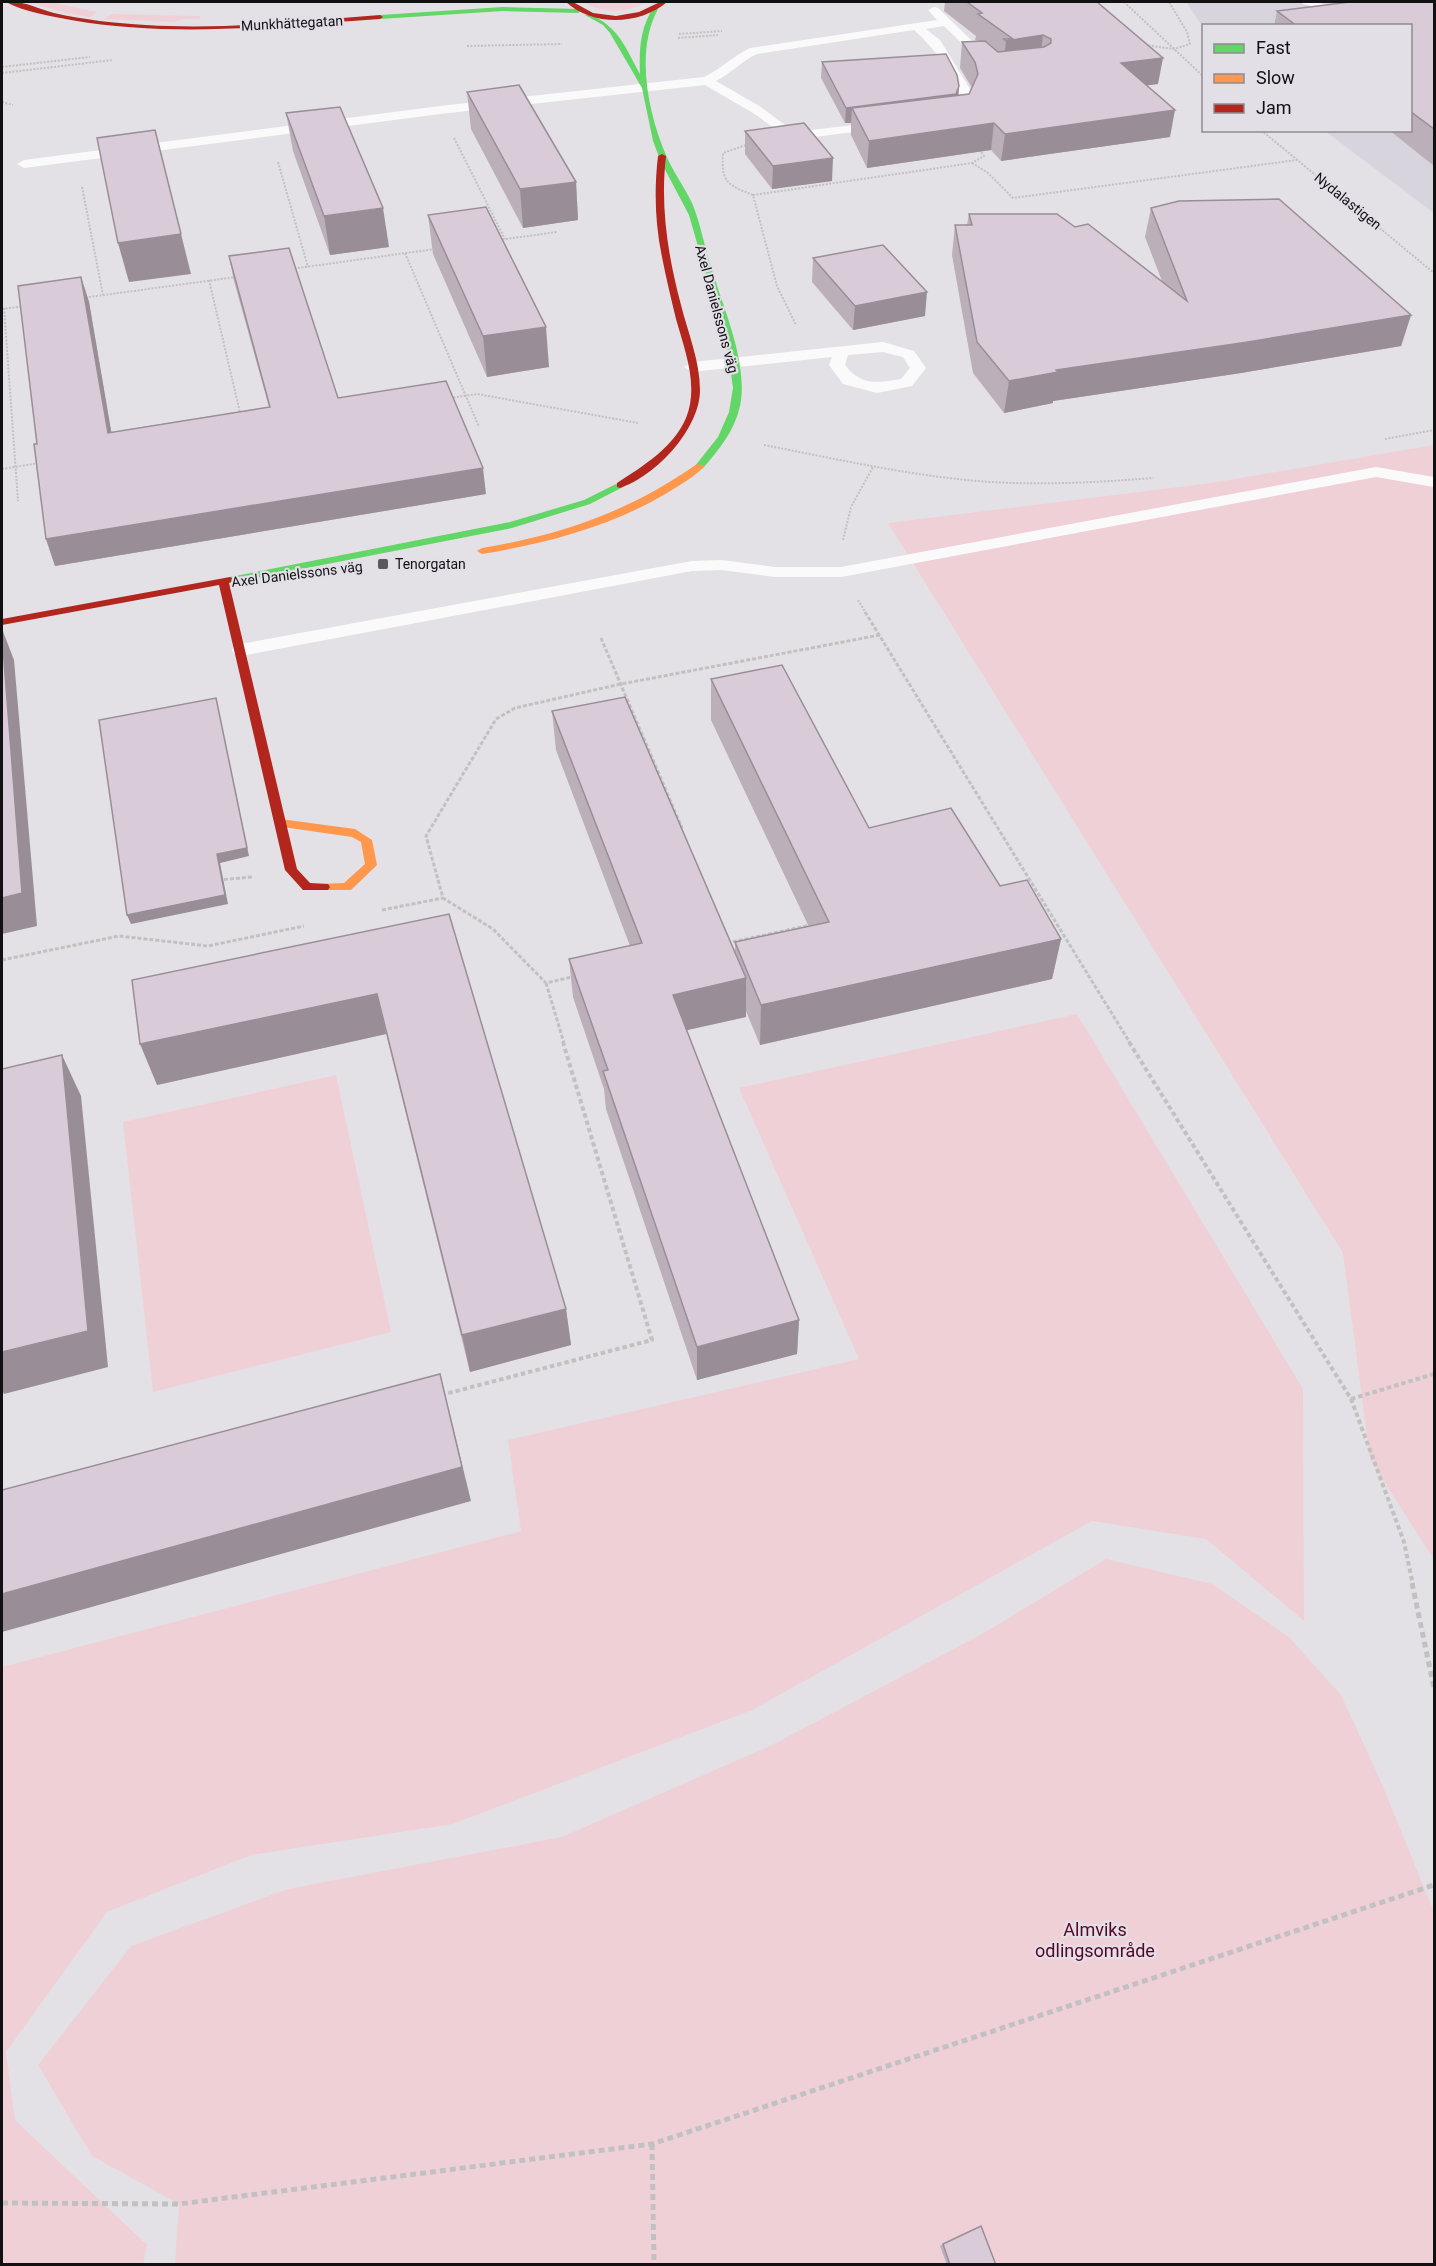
<svg xmlns="http://www.w3.org/2000/svg" width="1436" height="2266" font-family="Roboto,sans-serif">
  <rect width="100%" height="100%" fill="#e3e1e5"/>
  <!-- built -->
  <polygon fill="#d8d4de" points="1186,2 1434,2 1434,213 1325,131 1410,130 1410,26 1203,27"/>
  <!-- green -->
  <g fill="#f0d0d7">
    <polygon points="28,2 51,2 97,12 90,17 67,13"/>
    <path d="M584,2H646C630,13 600,14 584,2Z"/>
    <polygon points="112,14 201,16 199,19 183,19 174,22 104,19"/>
    <polygon points="1434,445 1434,1560 1370,1459 1343,1253 888,523 1211,483"/>
    <polygon points="1077,1014 1303,1389 1304,1621 1206,1539 1092,1521 752,1710 453,1824 251,1855 107,1912 6,2052 15,2120 147,2245 143,2264 2,2264 2,1667 521,1531 508,1440 859,1359 739,1088"/>
    <polygon points="336,1075 391,1332 153,1392 123,1122"/>
    <polygon points="1106,1559 1212,1584 1289,1637 1341,1695 1382,1784 1434,1912 1434,2264 175,2264 179,2204 92,2156 38,2065 131,1946 288,1889 562,1837 772,1745 982,1634"/>
  </g>
  <g fill="none" stroke-linecap="round" stroke-linejoin="round">
    <!-- path-far3 -->
    <g stroke="#c2c1c2" stroke-width="2" stroke-dasharray="2 1.5" stroke-linecap="butt">
      <polyline points="1124,2 1204,77"/>
      <polyline points="679,34 722,31"/>
      <polyline points="678,38 718,35"/>
      <polyline points="1145,45 1174,49 1190,44 1187,32 1169,2"/>
      <polyline points="467,46 562,44"/>
      <polyline points="2,67 90,57"/>
      <polyline points="2,73 113,60"/>
      <polyline points="2,102 13,105"/>
      <polyline points="1261,130 1434,273"/>
      <polyline points="454,138 505,239"/>
      <path d="M749,144L723,153C721,182 727,185 753,195L777,286L796,325"/>
      <polyline points="278,162 308,267"/>
      <polyline points="972,163 988,173 1013,198 1297,160"/>
      <polyline points="82,187 103,295"/>
      <polyline points="753,195 972,163 984,156 979,149"/>
      <polyline points="499,240 557,232"/>
      <polyline points="405,253 479,427"/>
      <polyline points="291,269 435,249"/>
      <polyline points="209,280 241,417"/>
      <polyline points="82,298 236,277"/>
      <polyline points="4,308 18,501"/>
      <polyline points="2,309 25,306"/>
      <polyline points="450,398 477,394 638,423"/>
      <polyline points="1385,439 1434,430"/>
      <path d="M764,445C831,458 898,473 966,480C1028,486 1091,483 1153,478"/>
      <polyline points="2,469 39,463"/>
      <polyline points="843,540 851,507 873,467"/>
      <polyline points="858,600 866,613"/>
    </g>
    <!-- path-far2 -->
    <g stroke="#c2c1c2" stroke-width="3" stroke-dasharray="4 2" stroke-linecap="butt">
      <polyline points="865,612 1130,1043"/>
      <polyline points="601,638 682,828"/>
      <polyline points="218,880 252,877"/>
      <polyline points="382,910 443,898"/>
      <polyline points="727,943 811,925"/>
      <polyline points="2,960 119,936 208,946 304,926"/>
      <polyline points="576,976 546,983 493,929 443,898 426,836 496,719 515,708 621,684 880,635"/>
      <polyline points="546,983 564,1043"/>
    </g>
    <!-- path-far1 -->
    <g stroke="#c2c1c2" stroke-width="4" stroke-dasharray="4.5 3" stroke-linecap="butt">
      <polyline points="1129,1042 1351,1399 1404,1542 1413,1585"/>
      <polyline points="441,1395 652,1340 563,1042"/>
      <polyline points="1351,1399 1434,1374"/>
    </g>
    <!-- path -->
    <g stroke="#c2c1c2" stroke-width="5" stroke-dasharray="6 4" stroke-linecap="butt">
      <polyline points="1412,1583 1434,1688"/>
      <polyline points="652,2144 654,2264"/>
      <polyline points="2,2203 179,2204 652,2144 1434,1885"/>
    </g>
    <!-- lane -->
    <g fill="#fbfafb" fill-rule="evenodd">
      <path d="M1301,2C1311,1 1324,5 1332,4C1339,3 1344,1 1352,2L1333,11L1303,4Z"/>
      <path d="M934,7L938,8L997,65L991,69L987,68L944,26L926,29L940,40L970,89L973,101L966,118L951,120L945,116L946,113L956,112C958,107 961,103 960,98C957,76 930,44 914,30L757,54C742,61 731,73 716,81L761,107L794,132L889,121L890,124L884,128L791,140L753,113L705,85L440,114L24,168L17,164L24,160L440,106L704,77C721,69 733,56 750,48L937,20L928,10Z"/>
      <path d="M883,342L914,351L926,368L912,386L877,393L843,384L829,365L832,357L692,372L684,367L692,362ZM883,352L903,357L910,368L901,379C876,383 861,386 845,365L848,355Z"/>
      <polygon points="1376,467 1434,477 1434,487 1376,477 841,577 775,577 721,570 692,571 241,656 234,654 232,650 234,646 241,644 692,561 721,560 775,567 841,567"/>
    </g>
    <!-- fast -->
    <g fill="#63d668" fill-rule="evenodd">
      <polygon points="503,7 578,9 581,11 578,13 503,11 380,19 377,17 380,15"/>
      <path d="M653,8L658,9C635,51 648,113 666,155C673,172 684,186 692,203C700,222 704,244 710,264C722,305 749,363 740,406C735,430 719,450 703,468L700,469L695,466L718,437L729,412L733,388L728,352L689,215L661,162L653,141L642,88L610,33L603,25L585,15L590,14C620,29 624,45 640,74C639,49 640,29 653,8Z"/>
      <polygon points="620,482 623,483 623,487 590,504 512,528 230,583 225,580 230,577 510,522 584,500"/>
    </g>
    <!-- slow -->
    <g fill="#ff974d" fill-rule="evenodd">
      <path d="M697,464L705,466C694,477 680,485 667,493C610,527 547,543 482,554L477,551L482,548C564,534 628,512 697,464Z"/>
      <polygon points="280,819 355,829 372,840 377,865 351,890 320,890 318,887 320,884 344,883 365,864 361,842 352,837 276,826 274,823"/>
    </g>
    <!-- jam -->
    <g fill="#b3261e" fill-rule="evenodd">
      <path d="M6,2C22,0 39,9 54,13C84,20 115,23 146,25C224,30 302,21 380,15L383,17L380,19C277,26 174,38 71,20C51,16 24,12 6,2Z"/>
      <path d="M566,2H573L593,13L616,16L639,12L660,2H667C640,25 593,27 566,2Z"/>
      <path d="M662,154L666,156C660,207 668,256 681,305C688,333 700,361 700,390C700,429 656,476 620,488L617,487V483C643,466 673,448 686,418C699,386 685,351 676,319C671,298 666,278 662,257C655,223 654,190 658,156Z"/>
      <polygon points="230,577 235,580 229,583 297,869 310,883 328,884 330,887 328,890 303,890 285,870 219,585 2,625 2,619"/>
    </g>
  </g>
  <!-- wall -->
  <g fill="#bbafba">
    <polygon points="945,2 1097,2 1158,84 1147,85 1170,137 1001,161 991,150 867,168 851,135 851,123 845,123 821,78 822,62 959,86 958,95 969,94 972,88 960,68 962,42 978,41 975,40 976,36 944,11"/>
    <polygon points="1434,2 1434,166 1389,130 1410,130 1410,26 1274,26 1277,11"/>
    <polygon points="467,92 576,182 578,220 523,228 471,129"/>
    <polygon points="286,113 389,247 330,255 293,151"/>
    <polygon points="745,131 832,181 772,189 745,154"/>
    <polygon points="1151,208 1411,315 1401,346 1241,373 1053,401 1053,403 1004,413 973,373 952,255 955,225 967,225 969,214 1075,227 1162,281 1145,237"/>
    <polygon points="428,215 549,367 487,377 433,254"/>
    <polygon points="229,256 338,398 486,494 55,566 46,539 37,444 81,277 89,302 111,432 269,407 234,281"/>
    <polygon points="813,258 925,316 853,330 812,282"/>
    <polygon points="711,679 869,828 1000,886 1061,939 1052,979 760,1045 746,1011 746,1017 687,1030 799,1320 797,1354 697,1380 606,1109 604,1089 573,997 569,959 630,946 556,750 552,711 735,952 735,942 809,927 711,720"/>
    <polygon points="449,914 566,1309 571,1345 470,1372 386,1034 157,1085"/>
    <polygon points="943,2244 996,2265 947,2265 940,2246"/>
  </g>
  <!-- shaded-wall -->
  <g fill="#998e97">
    <polygon points="1043,35 1040,61 1003,67 1006,41"/>
    <polygon points="1163,58 1158,84 1117,89 1121,63"/>
    <polygon points="959,86 958,101 852,108 851,123 845,123 846,108"/>
    <polygon points="1175,110 1170,137 1001,161 1005,134"/>
    <polygon points="994,123 991,150 867,168 869,141"/>
    <polygon points="833,158 832,181 772,189 773,166"/>
    <polygon points="576,182 578,220 523,228 520,189"/>
    <polygon points="383,208 389,247 330,255 324,216"/>
    <polygon points="181,234 191,274 129,282 118,243"/>
    <polygon points="81,277 89,302 116,459 108,433"/>
    <polygon points="927,292 925,316 853,330 855,306"/>
    <polygon points="1411,315 1401,346 1241,373 1053,401 1053,403 1004,413 1009,381 1056,370"/>
    <polygon points="546,327 549,367 487,377 483,336"/>
    <polygon points="483,468 486,494 55,566 46,539"/>
    <polygon points="2,629 14,660 37,926 2,934"/>
    <polygon points="216,698 249,856 220,863 228,904 131,924 127,915 217,854"/>
    <polygon points="1061,939 1052,979 760,1045 761,1005"/>
    <polygon points="746,978 746,1017 674,1033 673,995"/>
    <polygon points="377,994 386,1034 157,1085 140,1044"/>
    <polygon points="62,1055 81,1096 108,1367 4,1394 2,1390 2,1352"/>
    <polygon points="566,1309 571,1345 470,1372 462,1335"/>
    <polygon points="799,1320 797,1354 697,1380 697,1347"/>
    <polygon points="440,1374 471,1501 2,1632 2,1594"/>
  </g>
  <!-- building -->
  <g fill="#dacbd8" stroke="#998e97" stroke-width="1.5">
    <polygon points="967,2 1097,2 1163,58 1121,63 1175,110 1005,134 994,123 869,141 852,108 969,94 978,74 975,62 962,42 985,41 998,52 1044,47 1051,43 1051,39 1043,35 1006,41 1004,39 1013,39 978,14 982,13"/>
    <polygon points="1350,2 1434,2 1434,129 1410,111 1410,26 1297,26 1277,11"/>
    <polygon points="946,54 957,75 959,86 956,94 846,108 822,62"/>
    <polygon points="519,85 576,182 520,189 467,92"/>
    <polygon points="340,107 383,208 324,216 286,113"/>
    <polygon points="804,123 833,158 773,166 745,131"/>
    <polygon points="155,130 181,234 118,243 97,138"/>
    <polygon points="1279,199 1411,315 1248,342 1056,370 1058,372 1009,381 977,342 955,225 972,225 969,214 1057,214 1075,227 1088,224 1187,301 1151,208 1179,201"/>
    <polygon points="486,207 546,327 483,336 428,215"/>
    <polygon points="883,245 927,292 855,306 813,258"/>
    <polygon points="289,248 338,398 446,381 483,468 46,539 34,444 37,444 18,286 81,277 108,433 270,407 229,256"/>
    <polygon points="2,635 22,893 2,898"/>
    <polygon points="782,665 869,828 951,808 1000,886 1027,880 1061,939 761,1005 735,942 829,922 711,679"/>
    <polygon points="625,697 746,978 673,995 799,1320 697,1347 603,1071 608,1070 569,959 642,943 552,711"/>
    <polygon points="216,698 247,848 217,854 225,895 127,915 99,720"/>
    <polygon points="449,914 566,1309 462,1335 377,994 140,1044 132,980"/>
    <polygon points="62,1055 88,1331 2,1352 2,1069"/>
    <polygon points="440,1374 462,1467 2,1594 2,1490"/>
    <polygon points="981,2226 996,2265 950,2265 943,2244"/>
  </g>
  <!-- markers -->
  <rect fill="#5a595c" stroke="#e2dfe7" stroke-width="2" x="377" y="558" width="12" height="12" rx="3"/>
  <g text-anchor="middle" stroke-width="4.5" stroke-linejoin="round" paint-order="stroke">
    <!-- far-street labels -->
    <g font-size="14" fill="#111013" stroke="#e2dfe7">
      <text transform="translate(292 23) rotate(-3)" y="5">Munkhättegatan</text>
      <text transform="translate(1348 201) rotate(39)" y="5">Nydalastigen</text>
      <text transform="translate(717 309) rotate(75)" y="5">Axel Danielssons väg</text>
      <text transform="translate(297 574) rotate(-7)" y="5">Axel Danielssons väg</text>
    </g>
    <!-- far-poi labels -->
    <g font-size="14" fill="#111013" stroke="#e2dfe7" text-anchor="start">
      <text x="395" y="569">Tenorgatan</text>
    </g>
    <!-- near-park labels -->
    <g font-size="18" fill="#580524" stroke="#e2dfe7">
      <text x="1095" y="1936">Almviks<tspan x="1095" dy="21">odlingsområde</tspan></text>
    </g>
  </g>
  <!-- border -->
  <rect width="1436" height="2266" fill="none" stroke="#111013" stroke-width="6"/>
  <!-- legend -->
  <rect x="1202" y="24" width="210" height="108" fill="#e2dfe7" stroke="#8e8c92" stroke-width="1.5"/>
  <rect x="1214" y="44" width="30" height="9" fill="#63d668" stroke="#8e8c92" stroke-width="1.5"/>
  <text x="1256" y="54" font-size="18" fill="#111013">Fast</text>
  <rect x="1214" y="74" width="30" height="9" fill="#ff974d" stroke="#8e8c92" stroke-width="1.5"/>
  <text x="1256" y="84" font-size="18" fill="#111013">Slow</text>
  <rect x="1214" y="104" width="30" height="9" fill="#b3261e" stroke="#8e8c92" stroke-width="1.5"/>
  <text x="1256" y="114" font-size="18" fill="#111013">Jam</text>
</svg>
